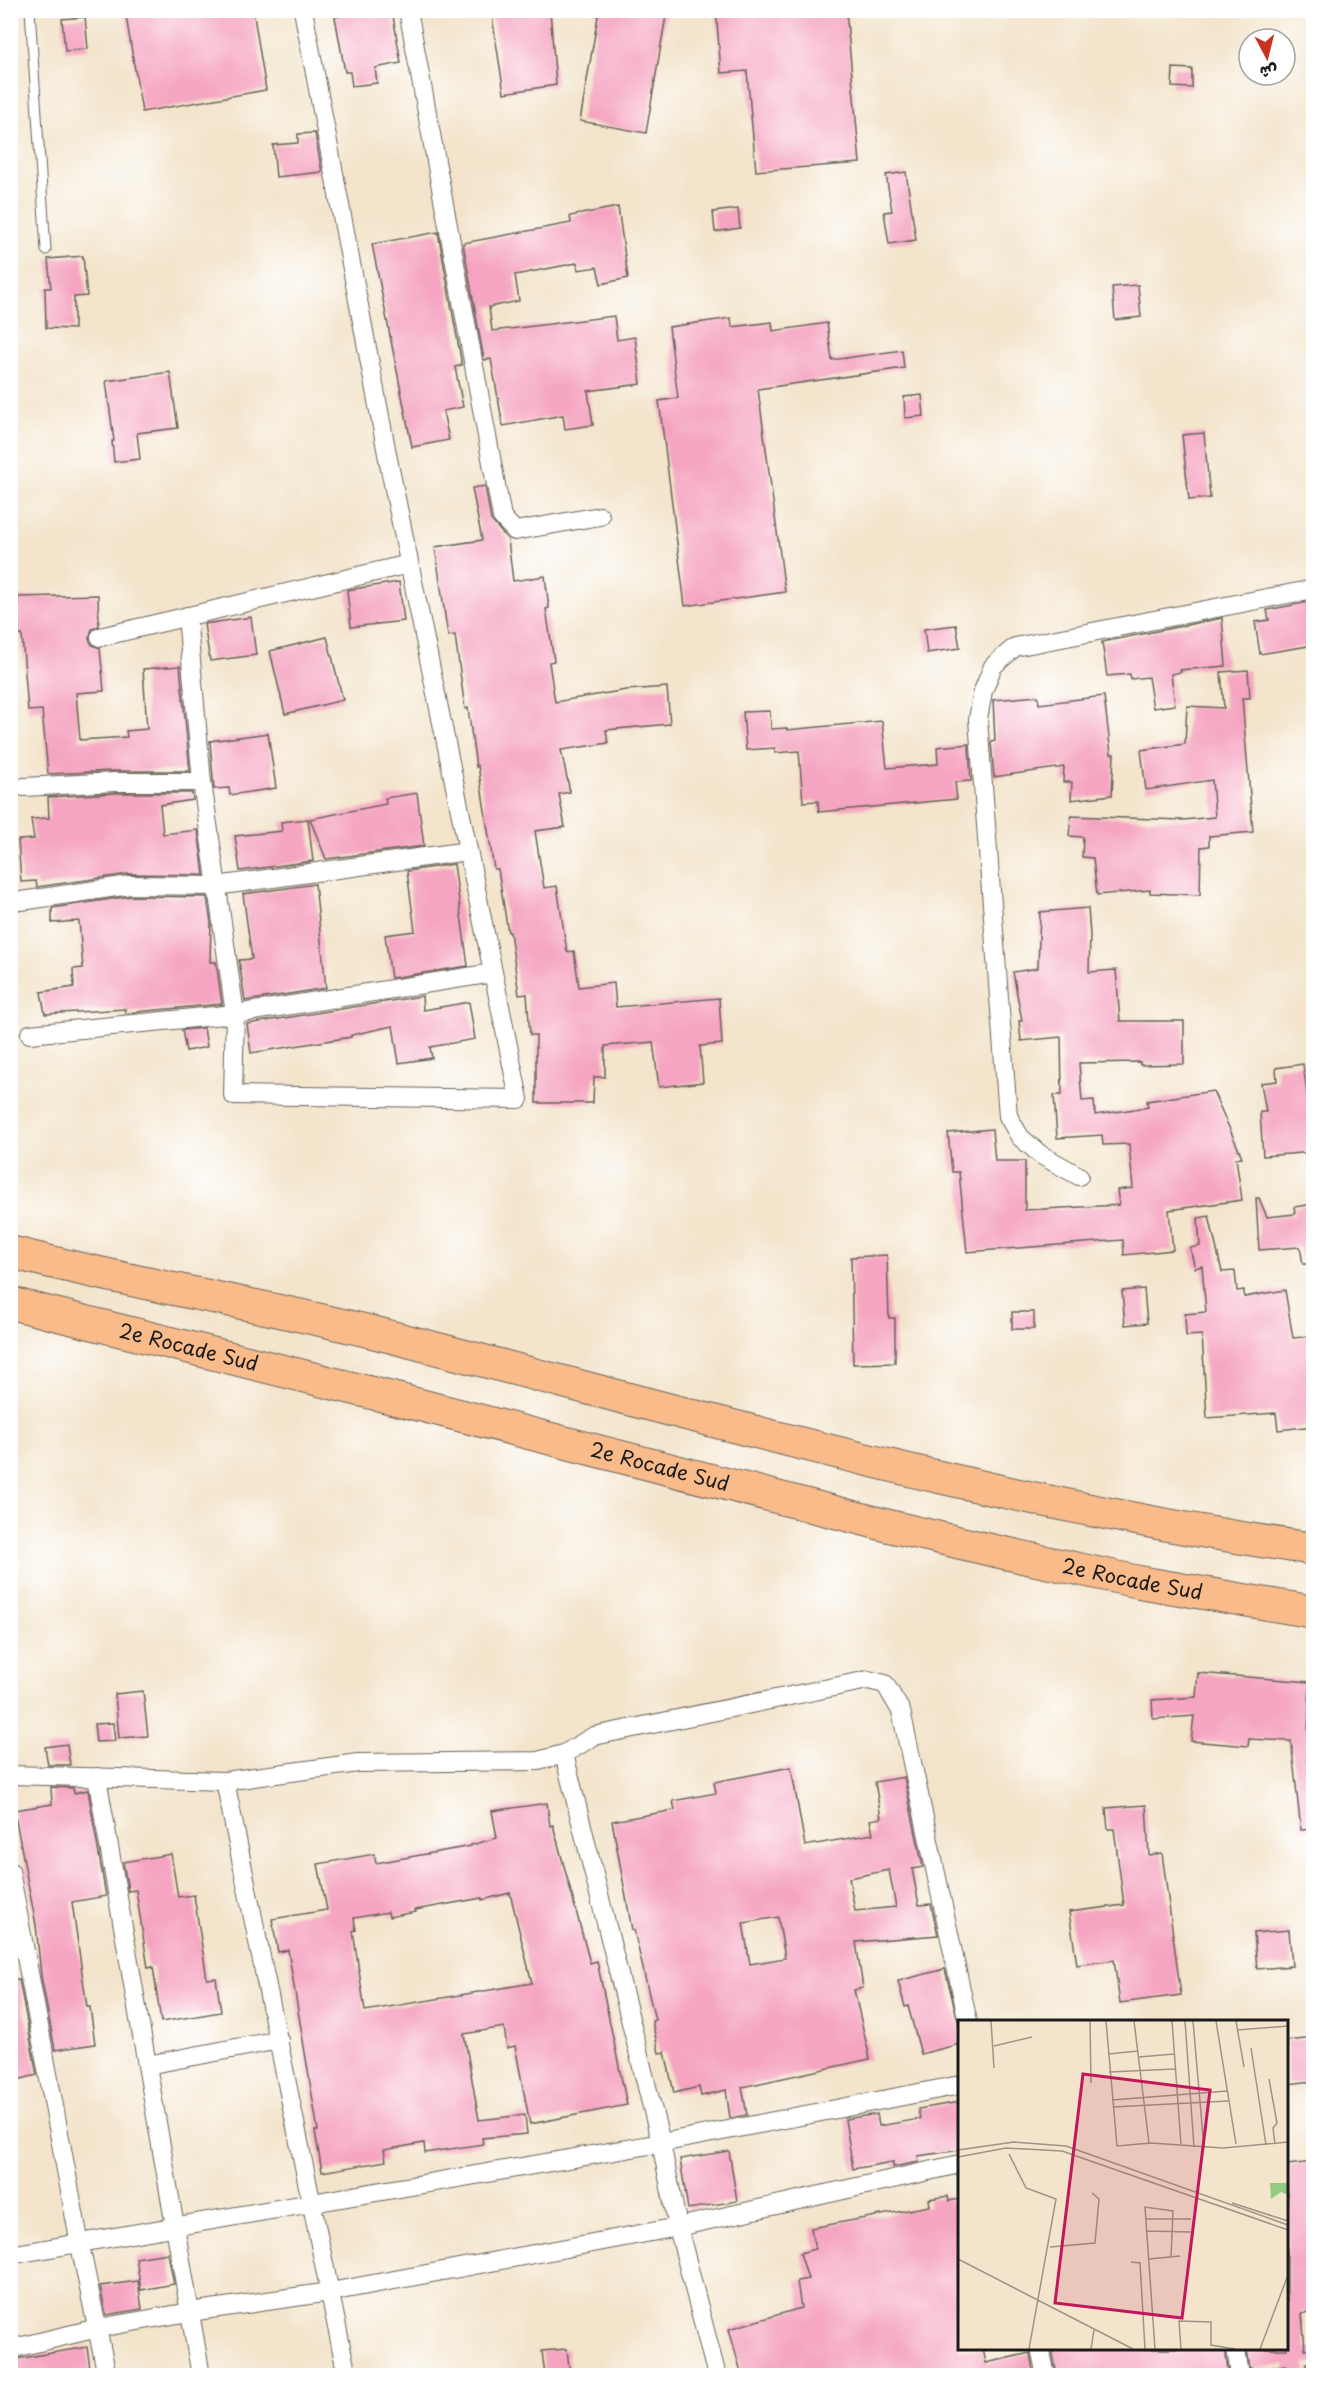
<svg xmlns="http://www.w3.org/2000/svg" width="1324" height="2386" font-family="'Playpen Sans','Playpen Sans Arabic',sans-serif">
  <rect width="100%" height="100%" fill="#fff"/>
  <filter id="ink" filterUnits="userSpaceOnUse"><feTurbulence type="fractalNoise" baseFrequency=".0167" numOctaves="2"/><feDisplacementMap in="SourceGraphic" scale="12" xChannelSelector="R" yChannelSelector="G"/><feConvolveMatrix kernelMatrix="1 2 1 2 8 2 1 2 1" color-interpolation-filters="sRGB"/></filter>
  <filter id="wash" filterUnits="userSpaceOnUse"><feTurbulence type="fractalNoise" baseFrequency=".008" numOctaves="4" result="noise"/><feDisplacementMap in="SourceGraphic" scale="24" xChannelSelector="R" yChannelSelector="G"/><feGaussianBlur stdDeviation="1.35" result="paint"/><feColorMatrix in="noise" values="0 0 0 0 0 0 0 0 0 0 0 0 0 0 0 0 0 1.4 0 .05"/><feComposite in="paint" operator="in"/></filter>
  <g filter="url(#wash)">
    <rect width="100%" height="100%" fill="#f3e4cb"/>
    <g id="blocks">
      <!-- building -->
      <g fill="#f5a5c1" fill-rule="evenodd">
        <polygon points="125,10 253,10 266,90 142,112"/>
        <polygon points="376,10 392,10 401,63 375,68 377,83 352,86 350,72 345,72 335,17"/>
        <polygon points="491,10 550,10 556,85 504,93"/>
        <polygon points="599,10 667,10 646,133 580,121"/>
        <polygon points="716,10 846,10 860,163 756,171 747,71 721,73"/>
        <polygon points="85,17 88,49 65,51 62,19"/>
        <polygon points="1173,68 1192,69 1192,88 1172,87"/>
        <polygon points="315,133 322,172 276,177 273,145 298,143 298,134"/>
        <polygon points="906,172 916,240 889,244 884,212 892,211 886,175"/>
        <polygon points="618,207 628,278 601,284 597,267 578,270 577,263 515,275 519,301 489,307 492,331 614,316 617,340 635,337 641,384 588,391 593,425 565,429 563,415 503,426 491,359 484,360 463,243 571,223 570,216"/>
        <polygon points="738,209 740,228 715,232 713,212"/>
        <polygon points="438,232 462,365 455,367 463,407 443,411 449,440 412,447 372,244"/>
        <polygon points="83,256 87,296 74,297 74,329 46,328 45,288 51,288 48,259"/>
        <polygon points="1138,285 1141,317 1115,320 1112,287"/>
        <polygon points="731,318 732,327 772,322 773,331 827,323 832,360 902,350 904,368 758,389 785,592 685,606 659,401 678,398 669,327"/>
        <polygon points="170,372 178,428 137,433 140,459 114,462 112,441 114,441 106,381"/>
        <polygon points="922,395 924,416 905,418 904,397"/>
        <polygon points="1204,433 1210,498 1189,500 1182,435"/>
        <polygon points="485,486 491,520 508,540 513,581 545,576 549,608 546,609 554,661 549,662 555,702 626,690 667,687 670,724 606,730 608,743 561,750 570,792 559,794 565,827 535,831 544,888 557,886 567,952 574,951 579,987 614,983 616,1007 719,998 722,1044 700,1046 703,1082 659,1087 653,1042 605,1046 605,1077 594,1077 593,1103 536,1103 536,1035 530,1035 527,994 519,995 510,932 508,932 498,869 494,869 478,766 476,767 468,708 465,709 455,635 448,636 435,547 482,540 472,488"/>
        <polygon points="399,582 404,621 351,627 347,590"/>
        <polygon points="98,595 99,626 92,629 89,639 92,645 100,648 104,691 76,693 80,740 127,737 126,731 147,729 143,669 180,666 190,771 115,771 48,774 42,710 28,711 22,635 19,635 18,597"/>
        <polygon points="1314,601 1314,645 1260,654 1255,622 1269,620 1267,610"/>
        <polygon points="251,617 256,655 210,661 204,624"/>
        <polygon points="1222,618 1226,666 1180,670 1181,672 1171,674 1175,705 1153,708 1148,677 1131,679 1130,674 1107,676 1102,642"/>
        <polygon points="956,625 960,648 927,653 924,629"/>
        <polygon points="327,637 343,700 285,714 270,651"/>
        <polygon points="1248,670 1250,698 1242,698 1253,832 1209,836 1209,846 1201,847 1200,895 1150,893 1150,890 1097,895 1093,858 1082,857 1083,837 1069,836 1071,816 1183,820 1215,817 1212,780 1146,790 1141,750 1185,744 1187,706 1224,708 1221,672"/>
        <polygon points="1038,696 1039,704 1104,696 1111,754 1114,754 1112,795 1071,800 1072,782 1063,782 1064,767 994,777 991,742 995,741 993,700"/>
        <polygon points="770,711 771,729 787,728 787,730 882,721 887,768 938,764 937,747 969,744 971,781 955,782 957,799 819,812 818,801 803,802 799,751 775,753 775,748 746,750 743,712"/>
        <polygon points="268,733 276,788 230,795 229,788 214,789 210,741"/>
        <polygon points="115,793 192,793 193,800 160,805 163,834 198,830 204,875 129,874 37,887 36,881 21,882 18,840 34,839 31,819 49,818 48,797"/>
        <polygon points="417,793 424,846 326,859 310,819 386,804 385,798"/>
        <polygon points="308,819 313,861 240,871 235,836 282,831 281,822"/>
        <polygon points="454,864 468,966 391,978 385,935 415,931 407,871"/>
        <polygon points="315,884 326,988 245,1001 239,960 252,959 243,894"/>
        <polygon points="131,896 207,897 211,923 210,962 216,962 222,1004 125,1013 125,1009 45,1014 41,992 74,987 73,969 83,968 79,921 52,923 52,908"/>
        <polygon points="1088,908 1090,935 1089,972 1116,970 1120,1021 1184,1021 1184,1064 1140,1065 1140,1062 1079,1063 1082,1101 1094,1100 1095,1115 1148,1107 1147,1101 1213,1091 1242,1157 1236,1158 1242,1200 1169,1210 1173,1250 1124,1255 1123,1240 967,1252 959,1172 952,1172 948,1133 992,1129 995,1161 1025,1161 1025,1210 1119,1205 1117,1190 1133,1188 1129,1144 1103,1145 1102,1135 1057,1138 1054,1095 1062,1095 1061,1037 1021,1041 1019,1021 1022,1021 1013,972 1038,968 1040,912"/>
        <polygon points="422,996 423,1010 469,1002 475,1039 430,1047 432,1058 399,1063 393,1026 351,1035 351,1037 251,1053 247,1024"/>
        <polygon points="204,1028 207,1047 186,1051 182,1030"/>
        <polygon points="1303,1064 1309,1108 1312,1108 1314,1152 1263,1156 1260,1112 1266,1112 1261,1083 1277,1081 1276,1068"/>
        <polygon points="1256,1198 1259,1198 1267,1217 1295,1214 1294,1207 1314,1204 1314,1264 1303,1264 1300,1247 1259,1250"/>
        <polygon points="1209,1216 1222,1272 1235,1271 1237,1291 1244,1290 1244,1297 1285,1290 1293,1338 1314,1336 1314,1426 1278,1430 1276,1413 1207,1418 1202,1335 1186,1336 1185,1314 1206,1312 1202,1266 1195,1268 1190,1248 1200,1246 1198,1218"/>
        <polygon points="887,1255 889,1318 895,1318 895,1363 853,1364 851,1257"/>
        <polygon points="1144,1289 1147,1323 1125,1325 1122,1291"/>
        <rect x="1012" y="1312" width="22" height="17"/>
        <polygon points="1198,1673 1310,1682 1307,1762 1314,1761 1314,1829 1301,1830 1291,1741 1249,1739 1248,1746 1191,1741 1194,1716 1153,1719 1152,1700 1196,1697"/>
        <polygon points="143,1691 148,1736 119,1738 115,1694"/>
        <polygon points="113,1723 115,1741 96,1742 94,1724"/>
        <polygon points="67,1744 70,1765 48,1765 45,1747"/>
        <path d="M791,1767L805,1846L873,1834L870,1820L881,1818L875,1782L904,1777L923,1867L912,1869L919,1905L931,1904L938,1935L856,1942L863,1988L854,1990L870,2059L742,2087L747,2115L730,2118L726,2090L701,2096L699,2087L674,2093L665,2052L659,2053L652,2021L655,2020L634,1930H632L612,1821L675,1810L673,1801L716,1793L714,1782ZM889,1870L896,1907L855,1911L849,1878ZM778,1917L785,1958L750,1964L743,1923Z"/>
        <polygon points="51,1787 73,1788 74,1793 88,1790 106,1896 72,1902 87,2007 90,2007 95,2044 55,2050 41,1976 36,1925 14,1810 52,1804"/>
        <path d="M547,1803L550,1826L553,1825L590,1963L597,1961L627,2105L530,2124L515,2046L507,2048L504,2027L464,2034L479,2120L525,2115L527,2134L482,2138L483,2144L425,2153L424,2143L384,2150L386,2161L322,2172L315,2131H318L288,1950L278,1952L272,1919L327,1910L318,1864L374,1854L376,1863L471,1846V1845L497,1838L492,1811ZM510,1893L532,1983L365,2011L353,1931L356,1930L354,1918L388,1912L389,1917L416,1912L415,1910L482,1898V1900Z"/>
        <polygon points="1146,1805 1149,1855 1162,1853 1181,1995 1120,2003 1114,1960 1077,1965 1069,1912 1124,1905 1114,1829 1108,1829 1106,1808"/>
        <polygon points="171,1854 178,1897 194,1895 207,1979 216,1978 221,2012 161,2022 153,1967 148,1968 136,1890 128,1891 123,1862"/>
        <polygon points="1289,1930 1292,1966 1257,1969 1254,1933"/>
        <polygon points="945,1969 960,2029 960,2044 921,2054 908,2006 905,2007 898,1981"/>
        <polygon points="19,1979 37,2075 10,2082 10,1980"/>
        <polygon points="1314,2038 1314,2081 1287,2084 1287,2041"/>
        <polygon points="960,2102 960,2150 918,2156 919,2162 893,2167 893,2162 853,2169 845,2119 877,2114 879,2126 920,2119 918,2109"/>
        <polygon points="729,2151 737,2201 688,2209 680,2159"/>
        <polygon points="1314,2162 1314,2312 1302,2313 1305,2349 1314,2349 1314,2363 1306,2363 1307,2373 1286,2375 1286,2365 1250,2369 1247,2349 1287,2349 1287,2165"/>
        <polygon points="948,2196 949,2201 960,2199 960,2349 983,2349 986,2363 1030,2353 1034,2376 742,2376 729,2329 801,2308 797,2281 808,2279 800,2253 815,2249 811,2228 930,2206 929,2199"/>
        <polygon points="168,2253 174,2284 141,2290 136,2258"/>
        <polygon points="138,2281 142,2309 106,2315 100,2286"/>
        <polygon points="87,2347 91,2376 10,2376 10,2360"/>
        <polygon points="567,2349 570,2376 545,2376 542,2351"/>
        <polygon points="1052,2349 1225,2349 1229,2376 1057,2376"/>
      </g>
    </g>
  </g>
  <g filter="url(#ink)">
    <use href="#blocks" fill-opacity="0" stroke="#676259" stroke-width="1.5"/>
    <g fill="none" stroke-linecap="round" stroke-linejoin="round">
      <defs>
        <polyline id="lane" points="30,10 46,250"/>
        <g id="street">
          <polyline points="408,10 502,517 515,531 600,516"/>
          <polyline points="187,616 202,782 235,1014 233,1095 519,1099 389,464 303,10"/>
          <polyline points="100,637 409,564"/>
          <polyline points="24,787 115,782 202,782"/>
          <polyline points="21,901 130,885 216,886 468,851"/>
          <polyline points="30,1034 235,1014 493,973"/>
          <polyline points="1079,1176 1041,1155 1020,1137 1008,1116 978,719 983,691 993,666 1015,647 1314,589"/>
          <polyline points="564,1754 661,2143 678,2227 717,2376"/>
          <polyline points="10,1775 225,1781 358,1763 538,1761 564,1754 594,1736 868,1680 885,1684 901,1711 968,2022"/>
          <polyline points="97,1777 201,2376"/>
          <polyline points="225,1781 347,2376"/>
          <polyline points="10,1871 80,2245 107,2376"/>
          <polyline points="147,2065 279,2040"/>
          <polyline points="10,2255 661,2143 960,2085"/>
          <polyline points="1040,2348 1046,2376"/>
          <polyline points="1236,2348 1240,2376"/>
          <polyline points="10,2349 98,2328 190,2312 330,2292 678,2227 960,2164"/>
        </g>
        <g id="highway">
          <path d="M10,1252C134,1284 261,1304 384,1335C692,1414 998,1504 1314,1549"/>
          <path id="s1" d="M10,1303L412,1403L889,1526L995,1551L1139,1582L1314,1612"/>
        </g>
      </defs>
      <!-- lane casing -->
      <use href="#lane" stroke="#676259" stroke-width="11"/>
      <!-- street casing -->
      <use href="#street" stroke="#676259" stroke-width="20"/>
      <!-- highway casing -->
      <use href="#highway" stroke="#676259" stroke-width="34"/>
      <!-- lane -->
      <use href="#lane" stroke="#fff" stroke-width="9"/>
      <!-- street -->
      <use href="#street" stroke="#fff" stroke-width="18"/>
      <!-- highway -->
      <use href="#highway" stroke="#fabb8b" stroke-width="32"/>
    </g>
  </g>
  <g text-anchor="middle" stroke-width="5" stroke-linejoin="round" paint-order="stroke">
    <!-- street labels -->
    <g font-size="20" fill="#1c1c1c" stroke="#fff">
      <text dy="7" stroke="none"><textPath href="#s1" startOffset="184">2e Rocade Sud</textPath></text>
      <text dy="7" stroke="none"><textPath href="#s1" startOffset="670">2e Rocade Sud</textPath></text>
      <text dy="7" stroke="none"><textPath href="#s1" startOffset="1156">2e Rocade Sud</textPath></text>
    </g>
  </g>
  <!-- overview -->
  <g transform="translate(958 2020)">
    <rect width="330" height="330" fill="#f3e4cb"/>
    <path d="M312,163H330V175L323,172L313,179Z" fill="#93cc80"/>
    <path fill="none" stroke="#9d9485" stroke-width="1.5" d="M33,1L36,48M132,1L133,63M148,1L159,126L193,123L265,128L330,122M176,1L191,123M214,1L223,124M227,1L236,127M235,1L246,128M258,1L278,124M278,1L286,47M279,10L330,6M36,26L74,17M293,28L308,125M150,34L180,31M181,37L216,34M151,52L217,49M311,59L319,103L315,108L317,124M154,80L269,71M155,87L270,81M0,130L56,122L108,126L330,205M51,134L68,168L98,179L71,329M0,137L48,128L104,131L330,210M274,183L330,201M188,199H233M189,211L233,212M92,227L137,223L141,179L134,173M0,239L175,329M191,239L222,236M173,242L182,243L187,329M133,329L136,310M197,329L187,187L215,191L213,237M223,329L221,301L253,302V325L277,329M302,329L330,255"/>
    <path fill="#c2185b" fill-opacity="0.15" stroke="#c2185b" stroke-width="3" d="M125,54L252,70L224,298L97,283Z"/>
    <rect width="330" height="330" fill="none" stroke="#1c1c1c" stroke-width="3"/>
  </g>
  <!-- margin -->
  <rect width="1324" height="2386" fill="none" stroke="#fff" stroke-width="36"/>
  <!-- north arrow -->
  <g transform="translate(1267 57) rotate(173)"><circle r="28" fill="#ffffff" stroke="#a4a4a4" stroke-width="1.5"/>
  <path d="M0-4.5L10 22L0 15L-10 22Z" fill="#c8321e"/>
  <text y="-9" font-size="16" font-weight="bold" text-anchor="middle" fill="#1c1c1c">ش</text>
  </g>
</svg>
